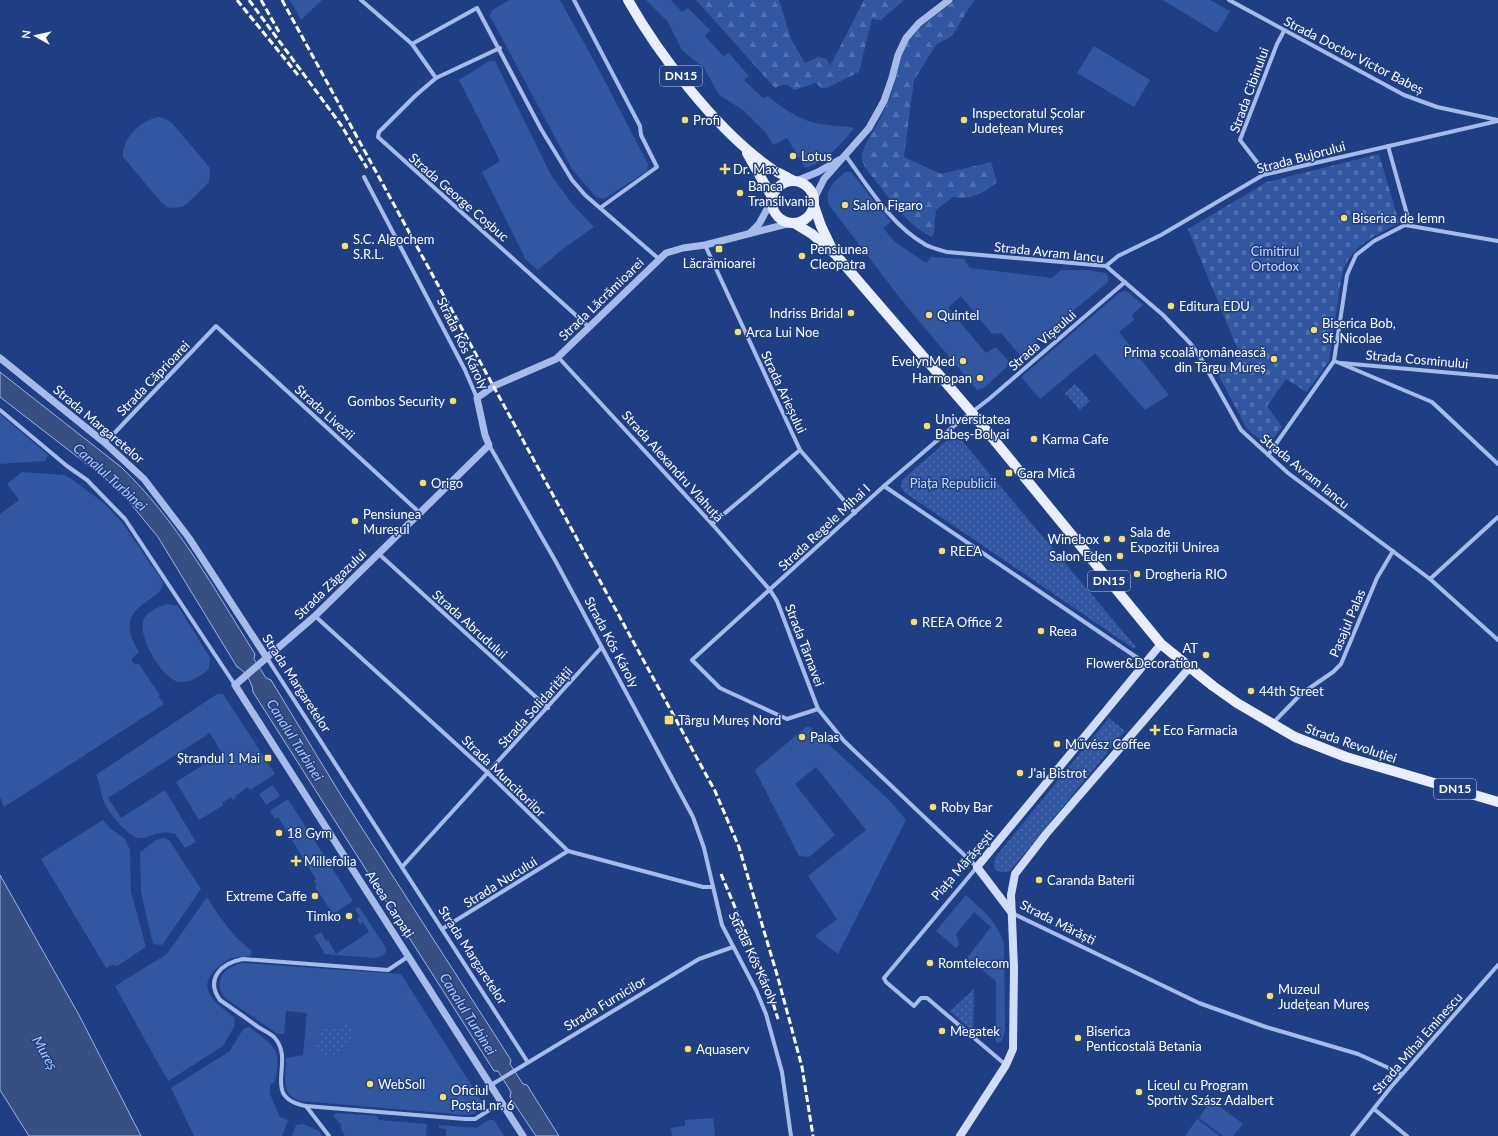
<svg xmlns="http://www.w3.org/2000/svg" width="1498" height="1136" font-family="Lato,sans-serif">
  <defs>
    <pattern id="forest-firs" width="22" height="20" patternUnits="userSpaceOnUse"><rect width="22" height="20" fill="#3157a1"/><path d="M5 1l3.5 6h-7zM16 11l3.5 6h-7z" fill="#5070af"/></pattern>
    <pattern id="cemetery-stones" width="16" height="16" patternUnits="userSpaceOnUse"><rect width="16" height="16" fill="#3157a1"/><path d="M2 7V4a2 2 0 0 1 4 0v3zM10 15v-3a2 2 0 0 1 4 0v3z" fill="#5070af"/></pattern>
    <pattern id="park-dots" width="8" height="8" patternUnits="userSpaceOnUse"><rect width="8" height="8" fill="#3157a1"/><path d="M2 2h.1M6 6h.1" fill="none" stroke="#5070af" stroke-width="1.8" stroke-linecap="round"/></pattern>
  </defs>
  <rect width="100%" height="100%" fill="#1e3f84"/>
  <!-- grass -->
  <g fill="#3157a1">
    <polygon points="290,0 322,0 301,20"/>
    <polygon points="509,0 560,0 597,66 648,164 647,171 604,199 596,197 572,169 490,16 492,10"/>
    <path d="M646,0H671L682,12L688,8L710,30L705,36L723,56L729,53L749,76L744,80L763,98L768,96C798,121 812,125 851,127L854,129C841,144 825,163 805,168L787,138L773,145L766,133L743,110L719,95L704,68L682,50L668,22Z"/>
    <polygon points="1163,0 1210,0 1230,11 1217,33"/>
    <polygon points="1094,46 1150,80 1134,107 1077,73"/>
    <polygon points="489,61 495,61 551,175 573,205 594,227 564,248 538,270 526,260 482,172 500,161 459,80"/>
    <path d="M159,117L166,119L172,123L210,168L209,182L187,204L181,207L173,208L167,207L161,202L123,157C121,139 142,119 159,117Z"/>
    <path d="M845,172H851L891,222L883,228L895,242L926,263L931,257L964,259L970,268L1052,278L1061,270H1087L1106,273L1108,277V282L1020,355L1001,333L992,334L961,296L948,308L986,353L996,347L1009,362L1008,366L985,387L977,390L899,297L829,205C823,191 835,181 845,172Z"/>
    <polygon points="1124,291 1128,292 1143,305 1132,315 1134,320 1119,332 1169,395 1145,410 1095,353 1040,399 1021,377 1119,293"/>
    <polygon points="0,414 48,455 45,461 0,464"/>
    <path d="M22,472L64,475L70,478L105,504L122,522L163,582C164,604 108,603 139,652L131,659L135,665L138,663L160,695L158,696L164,704L4,807L0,797V514L19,500L7,484Z"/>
    <path d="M167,604L178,606L210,658L209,669C201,676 190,683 179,682C162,679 136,634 144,619C148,611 160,606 167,604Z"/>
    <path d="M217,694H223L275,774L250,790L248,787L235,796L236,798L233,800L231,797L222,803L224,805L199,820L176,782L222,753L210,733L108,798L121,818L165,790L196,842L185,848L175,834C156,829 151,839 139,838C127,836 110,814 105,804C100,794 101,784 96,775Z"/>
    <polygon points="806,727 810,727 890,801 906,820 838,954 815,936 837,919 808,876 866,830 816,767 795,784 835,835 809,857 799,856 755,770"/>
    <polygon points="273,785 280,796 266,805 259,794"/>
    <polygon points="288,799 353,901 333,914 315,887 317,886 314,881 316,879 278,817 275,819 270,811"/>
    <polygon points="103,820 110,828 125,839 130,850 131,892 146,947 117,966 112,965 106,968 41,859"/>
    <polygon points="164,838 169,840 201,889 162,945 153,944 141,892 140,852 156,840"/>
    <path d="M966,895C982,910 998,922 1004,944L1005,1031L1002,1041L996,1043V981L967,958L991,927L974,912L956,934L959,945L956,948L936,931Z"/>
    <path d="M207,897C220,918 232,936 252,951L251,955C245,958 239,956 232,958C226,960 222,964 217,968C194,989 217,1004 234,1017L235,1025L223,1046L168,1081L115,986L167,954Z"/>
    <polygon points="359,907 386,948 386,952 382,956 376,958 325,954 314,936 321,932 326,941 328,940 336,954 369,932 363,922 360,924 357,919 360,917 355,909"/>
    <path d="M242,963L401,974L482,1102V1108L473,1114L467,1115L300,1101C278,1093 287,1077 286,1058L303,1055L307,1013L286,1011L284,1034H278L225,998C212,981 224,967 242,963Z"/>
    <path d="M249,1027C275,1046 282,1049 275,1082L270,1085V1094L280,1117L288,1120L282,1136H194L171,1088L230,1051L243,1029Z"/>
    <polygon points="1211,1100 1243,1124 1233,1136 1223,1136 1199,1118"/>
    <polygon points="337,1113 377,1116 379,1120 427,1124 426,1136 345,1136 340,1127 342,1126 333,1115"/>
    <polygon points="713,1118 715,1136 672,1136 671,1128 685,1126 685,1120"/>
    <polygon points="1197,1119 1220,1136 1185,1136"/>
    <polygon points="489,1120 494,1120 504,1136 446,1136 446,1129 439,1128 439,1125 476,1128"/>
    <polygon points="303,1124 319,1131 322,1136 292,1136 296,1125"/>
  </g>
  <!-- forest -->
  <g fill="url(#forest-firs)">
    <path d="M696,0H779L791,39L805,63L818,57L827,59L830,66L864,0H904L881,20L872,19L859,72L827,88H821L816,83L794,90C788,83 783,84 775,88Z"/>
    <path d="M955,0H974L952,36L936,45L914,80L904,157L941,174L991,162L997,182C984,193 970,201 953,197L936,210L934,233L932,237C907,225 892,202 876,181C871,175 863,167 862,158C861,148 876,128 881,117C887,104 893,91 896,77C900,64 901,52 909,40C921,23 940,14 955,0Z"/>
  </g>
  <!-- cemetery -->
  <path fill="url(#cemetery-stones)" d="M1379,154L1399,223C1374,236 1350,246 1342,274L1329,361L1307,392L1286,379L1267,406L1282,427L1270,443L1265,444L1247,429L1219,376L1240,355L1188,229L1267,182Z"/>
  <!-- park -->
  <g fill="url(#park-dots)">
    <polygon points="1075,384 1090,401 1080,410 1065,393"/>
    <polygon points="949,439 955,439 962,441 1136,647 1133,648 904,492 901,486 902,480"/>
    <path d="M1109,718L1125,731L1010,871C1004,873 1000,873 995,869L994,861L997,855Z"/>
    <polygon points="974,989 973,1032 950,1011"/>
    <path d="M346,1024L352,1026L349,1047L338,1053L327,1056L316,1047L321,1030L327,1025C335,1030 339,1029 346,1024Z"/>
  </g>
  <!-- water -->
  <g fill="#374f82" stroke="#98b5eb">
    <path d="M0,372L121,467C177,520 214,589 255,654L254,659L266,678L271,680L342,797L511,1060L510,1064L523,1084L527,1085L559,1136H536L510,1097L511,1092L498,1071H494L253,692C253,684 245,670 237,667L158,537L126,498L106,479L0,397Z"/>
    <polygon points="0,875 79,1015 141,1136 29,1136 0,1090"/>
  </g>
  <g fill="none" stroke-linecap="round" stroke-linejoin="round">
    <!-- minor -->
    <g stroke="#a5bcea" stroke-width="4">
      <polyline points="361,0 412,44 436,78"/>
      <polyline points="574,0 640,126 641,135 657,167 600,208"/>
      <polyline points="1229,0 1404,95 1437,107 1498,120"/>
      <polyline points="412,44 477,8 541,129 572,180 585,195 659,259"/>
      <polyline points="500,48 436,78 415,96 379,132 378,137 589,327"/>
      <polyline points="1388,146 1410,225"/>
      <path d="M846,156C869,188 891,225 926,245C932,248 940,250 947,252L1106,266L1163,315L1190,343L1200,357L1241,430L1288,473L1430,579L1498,640"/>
      <polyline points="1266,174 1240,140 1277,44 1284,31"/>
      <polyline points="364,177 465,370 477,398"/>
      <polyline points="705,245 800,450 855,513"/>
      <polyline points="1106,266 1118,256 1161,235 1263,175 1498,121"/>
      <polyline points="558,357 712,524 770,590 777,601 818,709"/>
      <polyline points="1337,362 1432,402 1498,464"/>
      <polyline points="1341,363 1498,377"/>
      <polyline points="0,410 67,466 87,480 125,519 235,685"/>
      <polyline points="105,443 216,326 420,513"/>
      <polyline points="489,445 556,562 693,817 704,848 722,925 756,990 766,1014 782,1072 791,1136"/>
      <polyline points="1268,455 1334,361 1347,275 1356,255 1374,241 1405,225 1498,241"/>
      <polyline points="884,486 1145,663"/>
      <polyline points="712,524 800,450"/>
      <polyline points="379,554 548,708"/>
      <polyline points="1430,579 1498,517"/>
      <polyline points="315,616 488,773 568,851 703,887 712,887"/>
      <polyline points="267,658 527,1061"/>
      <polyline points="1272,724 1301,694 1333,672 1341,664 1377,578 1393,551"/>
      <polyline points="402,867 601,648"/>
      <polyline points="1012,913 1199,1003 1266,1027 1358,1054 1402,1074"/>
      <polyline points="442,929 568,851"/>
      <path d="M409,956L388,970L243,959C221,963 205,979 220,1000C233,1009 246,1018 258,1027C263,1030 270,1033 274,1037C297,1062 259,1097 306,1106L465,1119H475L502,1102"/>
      <polyline points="1006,1065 927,998 921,998 914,1006 886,982 884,978 977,867 844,741 818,709 787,719 720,688 692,660 884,486 954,426 989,399 1125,282"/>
      <polyline points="491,1085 699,959 733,947"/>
      <polyline points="306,1106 329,1136"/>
      <polyline points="1374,1109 1407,1136"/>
      <polyline points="1352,1136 1391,1087 1498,965"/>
    </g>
    <!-- tertiary -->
    <g stroke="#a5bcea" stroke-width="7">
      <polyline points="796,181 818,172 839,160"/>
      <polyline points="813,201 824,179 869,128 884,101 892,78 898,55 906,38 919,23 949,0"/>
      <polyline points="750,233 759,224 772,200"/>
      <polyline points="0,358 105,443 144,479 189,538 267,658"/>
      <polyline points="523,1136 235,685 315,616 489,445 485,435 477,398 494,386 556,359 666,253 683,248 705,245 791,223"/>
    </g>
    <!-- secondary -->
    <g stroke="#d0ddf7" stroke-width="8">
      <polyline points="1012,913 977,867 1161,644"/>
      <polyline points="960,1136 1006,1065 1013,1049 1014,968 1011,895 1015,874 1046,834 1190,667"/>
    </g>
    <!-- primary -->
    <g stroke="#e9effe" stroke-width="10">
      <path d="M628,0C659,55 714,126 765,164C773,171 784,175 794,181"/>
      <polyline points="747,153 772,197"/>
      <circle cx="793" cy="202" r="21"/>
      <polyline points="813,203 821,226 832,249"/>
      <polyline points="794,223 812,234 836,255 972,413 1161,644 1213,686 1237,703 1295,737 1346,757 1498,802"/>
    </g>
    <!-- rail -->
    <g stroke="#fff" stroke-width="3" stroke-dasharray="7 3" stroke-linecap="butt">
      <polyline points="237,0 298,75"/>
      <polyline points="249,0 341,125 367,168"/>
      <polyline points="261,0 279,32"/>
      <polyline points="282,0 715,791 739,847 778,978 802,1067 813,1136"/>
      <polyline points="721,874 766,981 778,1019"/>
    </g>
  </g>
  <!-- markers -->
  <g fill="#f9df64" stroke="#1e3f84" stroke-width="1.5">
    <circle cx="685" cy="120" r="4"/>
    <circle cx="964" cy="120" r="4"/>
    <circle cx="793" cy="156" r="4"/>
    <path d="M723 163h4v4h4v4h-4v4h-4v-4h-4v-4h4z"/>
    <circle cx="740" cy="193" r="4"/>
    <circle cx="845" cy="205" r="4"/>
    <circle cx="1344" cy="218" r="4"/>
    <circle cx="345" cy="246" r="4"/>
    <rect x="715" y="245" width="8" height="8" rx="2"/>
    <circle cx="802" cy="256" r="4"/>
    <circle cx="1171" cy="306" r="4"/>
    <circle cx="851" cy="313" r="4"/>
    <circle cx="929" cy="315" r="4"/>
    <circle cx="1314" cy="330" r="4"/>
    <circle cx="738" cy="332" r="4"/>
    <circle cx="1274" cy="359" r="4"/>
    <circle cx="963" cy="361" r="4"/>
    <circle cx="980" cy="378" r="4"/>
    <circle cx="453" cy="401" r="4"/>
    <circle cx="927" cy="426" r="4"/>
    <circle cx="1034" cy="439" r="4"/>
    <rect x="1005" y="469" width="8" height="8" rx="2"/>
    <circle cx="423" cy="483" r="4"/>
    <circle cx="355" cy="521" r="4"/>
    <circle cx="1107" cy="539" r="4"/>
    <circle cx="1122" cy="539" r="4"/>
    <circle cx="942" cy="551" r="4"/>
    <circle cx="1120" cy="556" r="4"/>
    <circle cx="1137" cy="574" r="4"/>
    <circle cx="914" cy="622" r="4"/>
    <circle cx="1041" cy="631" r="4"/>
    <circle cx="1206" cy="655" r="4"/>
    <circle cx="1251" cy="691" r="4"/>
    <rect x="664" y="715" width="10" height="10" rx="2"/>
    <path d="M1153 724h4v4h4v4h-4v4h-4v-4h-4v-4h4z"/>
    <circle cx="802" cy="737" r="4"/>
    <circle cx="1057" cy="744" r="4"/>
    <rect x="264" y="754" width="8" height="8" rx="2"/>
    <circle cx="1020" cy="773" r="4"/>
    <circle cx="933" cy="807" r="4"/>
    <circle cx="279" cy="833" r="4"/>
    <path d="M294 855h4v4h4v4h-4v4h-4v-4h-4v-4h4z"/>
    <circle cx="1039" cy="880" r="4"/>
    <circle cx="315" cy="896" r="4"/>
    <circle cx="349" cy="916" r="4"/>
    <circle cx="930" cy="963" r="4"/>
    <circle cx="1270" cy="996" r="4"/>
    <circle cx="942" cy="1031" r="4"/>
    <circle cx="1078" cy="1038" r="4"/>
    <circle cx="688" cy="1049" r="4"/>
    <circle cx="370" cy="1084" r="4"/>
    <circle cx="1139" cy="1092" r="4"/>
    <circle cx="443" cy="1097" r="4"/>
  </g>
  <g text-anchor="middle" stroke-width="3" stroke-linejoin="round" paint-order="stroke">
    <!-- shield labels -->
    <g fill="#1e3f84" stroke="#bcc5da" stroke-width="1">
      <rect x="660" y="66" width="42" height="20" rx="3"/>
      <rect x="1088" y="571" width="42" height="20" rx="3"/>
      <rect x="1434" y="779" width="42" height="20" rx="3"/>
    </g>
    <g font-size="12" font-weight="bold" fill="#fff">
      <text x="681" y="80">DN15</text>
      <text x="1109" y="585">DN15</text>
      <text x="1455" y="793">DN15</text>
    </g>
    <!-- street labels -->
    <g font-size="13" fill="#fff" stroke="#1e3f84">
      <text transform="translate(1354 55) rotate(27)" y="5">Strada Doctor Victor Babeș</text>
      <text transform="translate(1249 90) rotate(-70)" y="5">Strada Cibinului</text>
      <text transform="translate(1301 157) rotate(-15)" y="5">Strada Bujorului</text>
      <text transform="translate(459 197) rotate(41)" y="5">Strada George Coșbuc</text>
      <text transform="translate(1049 252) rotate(6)" y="5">Strada Avram Iancu</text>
      <text transform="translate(601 299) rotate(-44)" y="5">Strada Lăcrămioarei</text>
      <text transform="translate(1042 340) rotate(-41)" y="5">Strada Vișeului</text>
      <text transform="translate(463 343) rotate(64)" y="5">Strada Kós Károly</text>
      <text transform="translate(1417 359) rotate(5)" y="5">Strada Cosminului</text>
      <text transform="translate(153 378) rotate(-46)" y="5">Strada Căprioarei</text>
      <text transform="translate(784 392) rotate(65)" y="5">Strada Arieșului</text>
      <text transform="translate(325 412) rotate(42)" y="5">Strada Livezii</text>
      <text transform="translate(99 424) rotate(40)" y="5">Strada Margaretelor</text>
      <text transform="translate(673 466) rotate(48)" y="5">Strada Alexandru Vlahuță</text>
      <text transform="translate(1305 471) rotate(39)" y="5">Strada Avram Iancu</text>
      <text transform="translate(824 527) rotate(-43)" y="5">Strada Regele Mihai I</text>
      <text transform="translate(330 584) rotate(-44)" y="5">Strada Zăgazului</text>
      <text transform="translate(1347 623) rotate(-67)" y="5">Pasajul Palas</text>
      <text transform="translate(470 624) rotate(42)" y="5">Strada Abrudului</text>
      <text transform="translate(612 642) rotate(62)" y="5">Strada Kós Károly</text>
      <text transform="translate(805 645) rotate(69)" y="5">Strada Târnavei</text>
      <text transform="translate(297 683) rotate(57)" y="5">Strada Margaretelor</text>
      <text transform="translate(535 707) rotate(-48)" y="5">Strada Solidarității</text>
      <text transform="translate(1351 743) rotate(19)" y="5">Strada Revoluției</text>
      <text transform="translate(504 776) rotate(44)" y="5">Strada Muncitorilor</text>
      <text transform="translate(962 865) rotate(-49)" y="5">Piața Mărășești</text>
      <text transform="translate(500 882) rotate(-32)" y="5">Strada Nucului</text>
      <text transform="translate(390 904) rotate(57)" y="5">Aleea Carpați</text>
      <text transform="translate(1058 922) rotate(27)" y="5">Strada Mărăști</text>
      <text transform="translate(473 955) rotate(57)" y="5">Strada Margaretelor</text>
      <text transform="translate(754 958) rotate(65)" y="5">Strada Kós Károly</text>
      <text transform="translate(605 1003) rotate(-31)" y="5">Strada Furnicilor</text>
      <text transform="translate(1417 1043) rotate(-49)" y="5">Strada Mihai Eminescu</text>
    </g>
    <!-- poi labels -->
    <g font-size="13" fill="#fff" stroke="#1e3f84" text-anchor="start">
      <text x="972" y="118">Inspectoratul Școlar<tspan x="972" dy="15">Județean Mureș</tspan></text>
      <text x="693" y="125">Profi</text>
      <text x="801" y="161">Lotus</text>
      <text x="733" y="174">Dr. Max</text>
      <text x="748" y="191">Banca<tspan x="748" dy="15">Transilvania</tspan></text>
      <text x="853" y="210">Salon Figaro</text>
      <text x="1352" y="223">Biserica de lemn</text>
      <text x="353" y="244">S.C. Algochem<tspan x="353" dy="15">S.R.L.</tspan></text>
      <text x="810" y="254">Pensiunea<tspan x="810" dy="15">Cleopatra</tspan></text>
      <text x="719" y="268" text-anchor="middle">Lăcrămioarei</text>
      <text x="1179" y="311">Editura EDU</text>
      <text x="843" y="318" text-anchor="end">Indriss Bridal</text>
      <text x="937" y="320">Quintel</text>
      <text x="1322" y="328">Biserica Bob,<tspan x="1322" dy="15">Sf. Nicolae</tspan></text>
      <text x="746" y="337">Arca Lui Noe</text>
      <text x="1266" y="357" text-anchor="end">Prima școală românească<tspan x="1266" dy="15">din Târgu Mureș</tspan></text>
      <text x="955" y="366" text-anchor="end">EvelynMed</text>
      <text x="972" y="383" text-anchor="end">Harmopan</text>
      <text x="445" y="406" text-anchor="end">Gombos Security</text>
      <text x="935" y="424">Universitatea<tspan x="935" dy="15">Babeș-Bolyai</tspan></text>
      <text x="1042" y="444">Karma Cafe</text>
      <text x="1017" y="478">Gara Mică</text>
      <text x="431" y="488">Origo</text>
      <text x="363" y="519">Pensiunea<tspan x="363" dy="15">Mureșul</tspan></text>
      <text x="1130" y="537">Sala de<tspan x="1130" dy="15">Expoziții Unirea</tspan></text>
      <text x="1099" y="544" text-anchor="end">Winebox</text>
      <text x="950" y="556">REEA</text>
      <text x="1112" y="561" text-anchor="end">Salon Eden</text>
      <text x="1145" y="579">Drogheria RIO</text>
      <text x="922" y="627">REEA Office 2</text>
      <text x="1049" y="636">Reea</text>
      <text x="1198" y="653" text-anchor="end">AT<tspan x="1198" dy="15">Flower&amp;Decoration</tspan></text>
      <text x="1259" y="696">44th Street</text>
      <text x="678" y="725">Târgu Mureș Nord</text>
      <text x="1163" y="735">Eco Farmacia</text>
      <text x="810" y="742">Palas</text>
      <text x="1065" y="749">Művész Coffee</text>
      <text x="260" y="763" text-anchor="end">Ștrandul 1 Mai</text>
      <text x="1028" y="778">J'ai Bistrot</text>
      <text x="941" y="812">Roby Bar</text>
      <text x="287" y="838">18 Gym</text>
      <text x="304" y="866">Millefolia</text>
      <text x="1047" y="885">Caranda Baterii</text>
      <text x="307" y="901" text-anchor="end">Extreme Caffe</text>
      <text x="341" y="921" text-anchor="end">Timko</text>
      <text x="938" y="968">Romtelecom</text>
      <text x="1278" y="994">Muzeul<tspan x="1278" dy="15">Județean Mureș</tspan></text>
      <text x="950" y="1036">Megatek</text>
      <text x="1086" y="1036">Biserica<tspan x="1086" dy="15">Penticostală Betania</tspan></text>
      <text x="696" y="1054">Aquaserv</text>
      <text x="378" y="1089">WebSoll</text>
      <text x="1147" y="1090">Liceul cu Program<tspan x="1147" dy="15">Sportiv Szász Adalbert</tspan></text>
      <text x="451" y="1095">Oficiul<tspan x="451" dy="15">Poștal nr. 6</tspan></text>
    </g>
    <!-- park labels -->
    <g font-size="13" fill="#cad9f7" stroke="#1e3f84">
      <text x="1275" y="256">Cimitirul<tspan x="1275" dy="15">Ortodox</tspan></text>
      <text x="953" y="488">Piața Republicii</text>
    </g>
    <!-- water labels -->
    <g font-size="14" font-style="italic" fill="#b1c7f1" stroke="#1e3f84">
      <text transform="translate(110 477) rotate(42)" y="5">Canalul Turbinei</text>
      <text transform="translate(295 740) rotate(58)" y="5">Canalul Turbinei</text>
      <text transform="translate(468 1014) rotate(58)" y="5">Canalul Turbinei</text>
      <text transform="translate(45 1053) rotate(61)" y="5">Mureș</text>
    </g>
  </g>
  <!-- north arrow -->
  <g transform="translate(36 36) rotate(278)" stroke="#1e3f84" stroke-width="3" paint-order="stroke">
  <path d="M0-3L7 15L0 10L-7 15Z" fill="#ffffff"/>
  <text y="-6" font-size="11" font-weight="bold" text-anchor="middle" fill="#ffffff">N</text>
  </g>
</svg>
